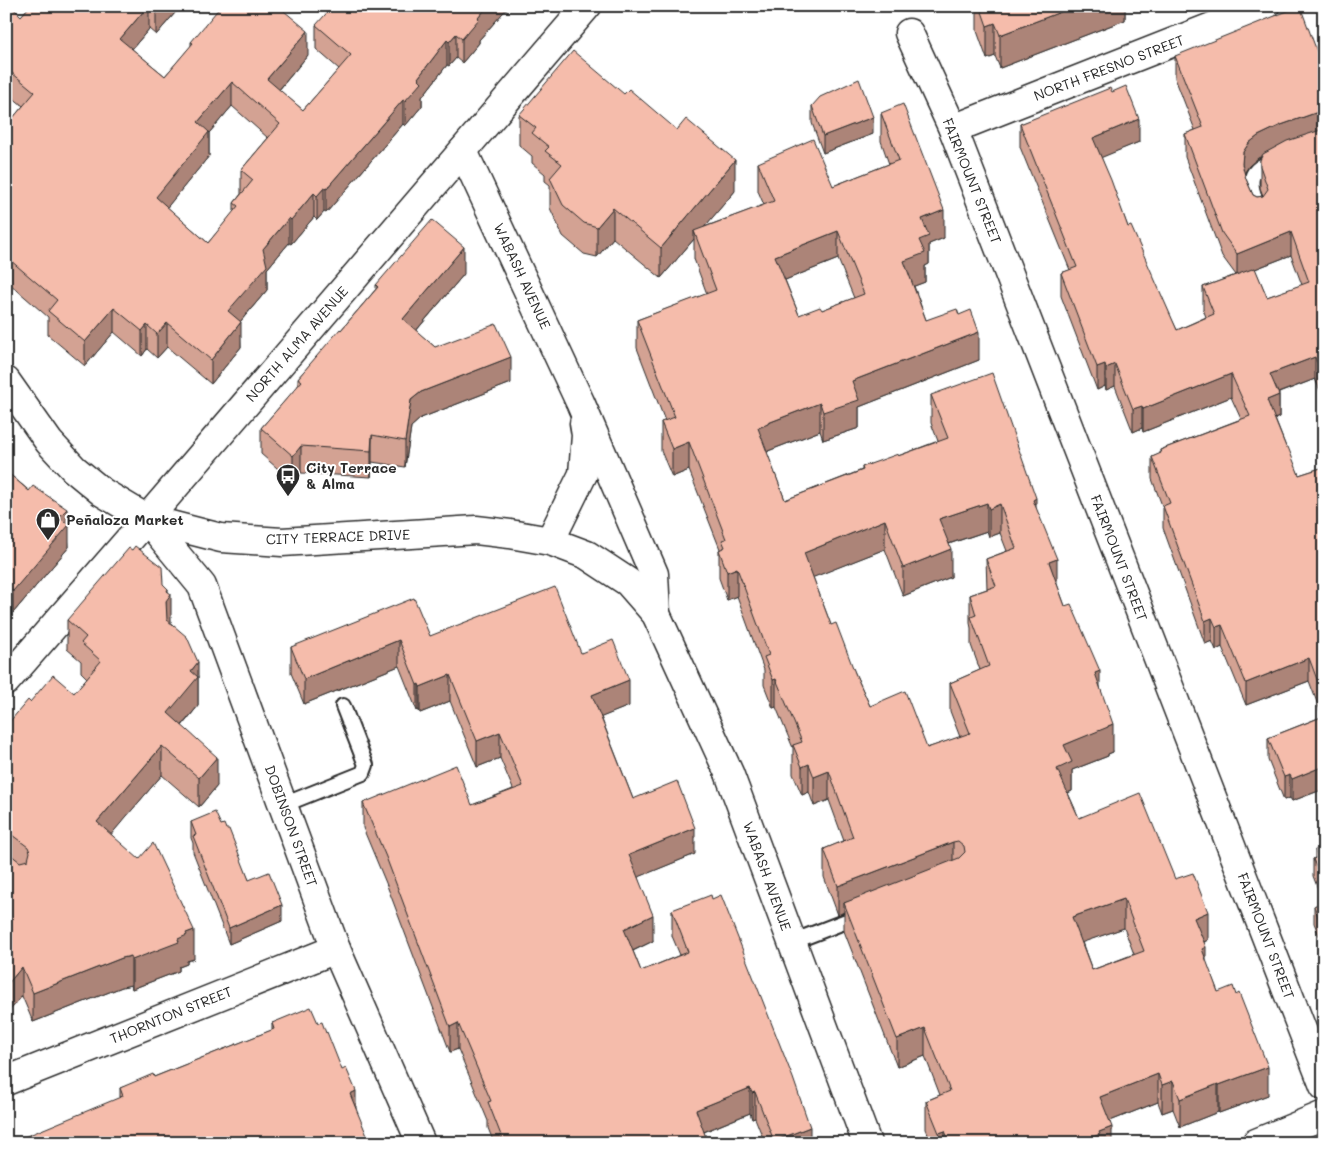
<svg xmlns="http://www.w3.org/2000/svg" width="1330" height="1149" font-family="Mali,sans-serif">
  <rect width="100%" height="100%" fill="#fff"/>
  <filter id="ink" filterUnits="userSpaceOnUse"><feTurbulence type="fractalNoise" baseFrequency=".02" numOctaves="2"/><feDisplacementMap in="SourceGraphic" scale="10" xChannelSelector="R" yChannelSelector="G"/><feConvolveMatrix kernelMatrix="1 2 1 2 8 2 1 2 1" color-interpolation-filters="sRGB"/></filter>
  <g filter="url(#ink)">
    <g fill="none" stroke-linecap="round" stroke-linejoin="round">
      <defs>
        <g id="lane">
          <path d="M1259,210C1249,182 1244,171 1277,159"/>
          <polyline points="283,805 363,773 366,765 343,706"/>
          <polyline points="792,942 862,915"/>
        </g>
        <g id="street">
          <polyline points="909,33 953,129 1324,1086"/>
          <polyline points="953,129 1265,6"/>
          <polyline points="463,151 580,402 654,574 656,614"/>
          <polyline points="147,519 202,586 336,949 421,1143"/>
          <polyline points="550,541 583,474 586,435 584,423"/>
          <polyline points="6,681 147,519 587,6"/>
          <polyline points="6,1081 336,949"/>
          <polyline points="1256,1143 1324,1115"/>
        </g>
        <polyline id="secondary" points="6,381 49,442 74,469 102,492 147,519 221,538 282,542 476,530 510,534 550,541 587,555 628,582 656,614 729,773 867,1143"/>
      </defs>
      <!-- lane casing -->
      <use href="#lane" stroke="#2b2b2b" stroke-width="18"/>
      <!-- street casing -->
      <use href="#street" stroke="#2b2b2b" stroke-width="31"/>
      <!-- secondary casing -->
      <use href="#secondary" stroke="#2b2b2b" stroke-width="31"/>
      <!-- lane -->
      <use href="#lane" stroke="#fff" stroke-width="14"/>
      <!-- street -->
      <use href="#street" stroke="#fff" stroke-width="28"/>
      <!-- secondary -->
      <use href="#secondary" stroke="#fff" stroke-width="28"/>
    </g>
    <!-- wall -->
    <g fill="#d3a293" stroke="#2b2b2b" fill-rule="evenodd">
      <path d="M30,6H181L156,35L149,29L132,49L165,76L191,46V42L308,55L279,90L303,110L339,69L316,49V25L509,6L479,40V43L462,63L456,58L449,66L447,65L422,97V106L405,126L403,124L326,213L324,212L317,220L314,217L291,244L289,243L267,269V290L240,322L241,347L211,384L167,347L157,358L147,349L142,356L114,332L85,366L48,335V317L10,284L6,278V126L23,106L6,92V10L21,16ZM232,106L268,138L241,170V194L234,203V212L208,243L167,207L209,156V133Z"/>
      <polygon points="790,6 802,6 797,12"/>
      <polygon points="977,6 1125,6 1125,20 1000,68 995,56 987,59 977,31"/>
      <path d="M1175,56L1324,70V400L1315,379L1279,393V417L1275,419L1286,447L1299,475L1324,467V789L1292,801L1290,798L1284,800L1268,760V738L1321,717V713L1309,681L1246,705L1222,647L1216,650L1212,641L1205,644L1163,528V508L1152,479V457L1160,454V450L1241,419L1231,397L1143,432L1142,428L1133,432L1115,386L1106,390L1105,386L1097,390L1061,296V273L1070,270L1020,147V124L1112,92L1139,142L1101,157L1128,227L1177,330L1206,317L1203,309V287L1236,275L1222,256L1185,157V134L1195,130L1175,78ZM1261,157L1260,160V188L1263,196L1257,197L1253,195L1246,179L1244,173L1249,166ZM1291,255L1302,285L1267,297L1255,269Z"/>
      <polygon points="812,106 873,134 823,153 812,123"/>
      <path d="M881,113L944,238L929,244V264L925,266V282L914,286L926,320L959,315L979,360L859,407V428L823,440L820,431L768,451V452L767,453L785,500L862,470V467L898,456L938,441L931,423V395L1036,508L1057,584L1065,606L1100,687L1113,752L1108,754V756L1072,770V791L1068,793L1079,818L1175,879L1208,940L1204,942L1206,962L1218,992L1268,1095L1219,1113L1218,1112L1180,1127L1173,1109L1162,1113L1158,1102L1110,1121L1112,1143H932L926,1129V1101L940,1095L925,1056L897,1067L844,931V912L838,915L824,877V849L844,841L829,800L814,806L809,792L802,795L793,774V748L776,707L773,708L764,685V670L737,596L727,600L719,578V550L720,549L689,470L672,477L661,451V422L665,421L637,348V320L707,294L694,259V239L661,278L613,238L597,257L584,254L563,236L550,208V185L545,181V174L532,163V156L519,145V115L735,191L704,227L764,205L758,191V163L833,186L889,164L881,141ZM838,259L854,298L822,310L799,315L785,280ZM987,531L989,537L1000,533L1007,551L986,559L987,589L970,595V623L971,628V645L980,670L950,683V711L960,737L927,748L870,706L855,673L831,625L813,577L885,549L903,596L951,577L949,544ZM1124,928L1134,954L1092,970L1082,942Z"/>
      <polygon points="464,274 416,331 435,347 511,383 421,418 411,427 405,467 372,462 371,477 301,473 293,482 261,454 261,428 298,386 298,378 341,330 376,289 376,285"/>
      <polygon points="6,471 67,523 69,547 13,613 6,607"/>
      <polygon points="163,584 168,592 171,624 198,676 198,706 182,726 217,786 199,807 162,775 111,834 194,959 187,961 187,964 179,967 179,971 132,989 131,985 122,987 33,1022 22,996 6,1015 6,726 30,702 74,693 87,678 81,672 81,661 67,649 67,620"/>
      <polygon points="430,636 581,653 629,706 601,717 633,799 695,854 638,877 653,941 633,951 641,971 680,955 672,936 672,910 810,1143 765,1143 755,1118 752,1119 750,1113 704,1132 708,1143 494,1143 488,1128 488,1121 458,1049 450,1052 386,883 363,828 363,803 472,805 513,789 500,758 477,767 450,701 420,713 419,710 417,711 399,666 304,704 291,673 291,647"/>
      <polygon points="191,822 221,825 226,829 249,880 282,921 229,944 193,852 193,843 191,838"/>
      <polygon points="1324,847 1324,948 1314,923 1314,906 1323,902 1313,876 1313,859 1315,858 1315,850"/>
      <polygon points="272,1023 318,1023 356,1109 120,1097 120,1088 154,1077 272,1030"/>
    </g>
    <!-- shaded-wall -->
    <g fill="#ac8478" stroke="#2b2b2b">
      <polygon points="148,6 149,6 149,29 120,63 120,39"/>
      <polygon points="160,6 181,6 156,35 156,11"/>
      <polygon points="488,6 509,6 479,40 479,43 462,63 462,39 478,18"/>
      <polygon points="797,6 802,6 797,12"/>
      <polygon points="1076,6 1125,6 1125,20 1000,68 1000,35"/>
      <polygon points="995,23 995,56 987,59 987,26"/>
      <polygon points="308,31 308,55 267,104 267,79"/>
      <polygon points="456,34 456,58 449,66 449,42"/>
      <polygon points="447,40 447,65 422,97 422,106 405,126 405,101 418,78"/>
      <polygon points="232,82 232,106 209,133 209,156 156,221 156,197 198,122"/>
      <polygon points="403,100 403,124 326,213 326,189"/>
      <polygon points="1321,111 1321,134 1281,147 1258,158 1249,166 1243,175 1242,164 1243,152 1249,143 1258,136 1281,125"/>
      <polygon points="873,117 873,134 823,153 823,136"/>
      <polygon points="1139,119 1139,142 1093,161 1093,138"/>
      <polygon points="735,160 735,191 696,237 694,231 694,239 661,278 661,248"/>
      <polygon points="324,188 324,212 317,220 317,196"/>
      <polygon points="314,193 314,217 291,244 291,220"/>
      <polygon points="613,208 613,238 597,257 597,227"/>
      <polygon points="944,210 944,238 929,244 929,264 925,266 925,282 904,290 904,261 919,240 922,219"/>
      <polygon points="289,218 289,243 267,269 267,290 228,336 228,311 263,249"/>
      <polygon points="838,231 838,259 775,284 775,256"/>
      <polygon points="1291,232 1291,255 1237,276 1237,254"/>
      <polygon points="464,247 464,274 403,346 403,319"/>
      <polygon points="114,308 114,332 85,366 85,342"/>
      <polygon points="241,322 241,347 211,384 211,360"/>
      <polygon points="167,323 167,347 157,358 157,334"/>
      <polygon points="147,325 147,349 142,356 142,331"/>
      <polygon points="979,332 979,360 859,407 859,428 823,440 823,412 852,381"/>
      <polygon points="511,357 511,383 421,418 411,427 405,467 405,441 411,400 421,392"/>
      <polygon points="1315,357 1315,379 1270,396 1270,374"/>
      <polygon points="1105,364 1105,386 1097,390 1097,367"/>
      <polygon points="1115,364 1115,386 1106,390 1106,368"/>
      <polygon points="1231,374 1231,397 1143,432 1143,409"/>
      <polygon points="1279,395 1279,417 1267,422 1267,400"/>
      <polygon points="820,403 820,431 768,451 768,452 758,456 758,428 768,423"/>
      <polygon points="1142,406 1142,428 1133,432 1133,409"/>
      <polygon points="372,435 372,462 371,477 371,451"/>
      <polygon points="689,442 689,470 672,477 672,449"/>
      <polygon points="301,446 301,473 293,482 293,456"/>
      <polygon points="1036,498 1036,527 1033,500"/>
      <polygon points="987,503 987,531 939,547 939,519"/>
      <polygon points="1000,504 1000,533 989,537 989,509"/>
      <polygon points="67,509 67,527 69,525 69,547 13,613 13,591 59,517"/>
      <polygon points="885,520 885,549 804,581 804,553"/>
      <polygon points="951,549 951,577 903,596 903,568"/>
      <polygon points="1057,559 1057,587 1049,562"/>
      <polygon points="737,568 737,596 727,600 727,572"/>
      <polygon points="168,589 168,597 171,594 171,623 166,630 166,601 167,591"/>
      <polygon points="1212,618 1212,641 1205,644 1205,621"/>
      <polygon points="1222,625 1222,647 1216,650 1216,627"/>
      <polygon points="399,640 399,666 304,704 304,679"/>
      <polygon points="1309,658 1309,681 1246,705 1246,683"/>
      <polygon points="198,662 198,706 168,742 168,713 191,671"/>
      <polygon points="1100,671 1100,700 1095,673"/>
      <polygon points="450,675 450,701 420,713 420,687"/>
      <polygon points="776,679 776,707 773,708 773,680"/>
      <polygon points="629,680 629,706 592,721 592,695"/>
      <polygon points="419,684 419,710 417,711 417,685"/>
      <polygon points="1113,724 1113,752 1108,754 1108,756 1072,770 1072,791 1057,797 1057,769 1064,745"/>
      <polygon points="500,732 500,758 477,767 477,741"/>
      <polygon points="162,746 162,775 97,851 97,822"/>
      <polygon points="217,757 217,786 199,807 199,778"/>
      <polygon points="809,764 809,792 802,795 802,767"/>
      <polygon points="1324,766 1324,789 1292,801 1292,779"/>
      <polygon points="829,771 829,800 814,806 814,777"/>
      <polygon points="1290,775 1290,798 1284,800 1284,777"/>
      <polygon points="695,828 695,854 629,881 629,855"/>
      <polygon points="953,842 953,870 844,903 844,912 838,915 838,886"/>
      <polygon points="1124,899 1124,928 1072,946 1072,917"/>
      <polygon points="282,905 282,921 229,944 229,928"/>
      <polygon points="1208,912 1208,940 1194,946 1194,918"/>
      <polygon points="653,915 653,941 624,955 624,929"/>
      <polygon points="194,930 194,959 187,961 187,964 179,967 179,971 132,989 132,960 178,939 186,933"/>
      <polygon points="1206,947 1206,976 1202,949"/>
      <polygon points="131,956 131,985 122,987 33,1022 33,993 122,958"/>
      <polygon points="22,967 22,996 6,1015 6,986"/>
      <polygon points="458,1023 458,1049 450,1052 450,1027"/>
      <polygon points="925,1028 925,1056 897,1067 897,1039"/>
      <polygon points="1268,1067 1268,1095 1219,1113 1219,1085"/>
      <polygon points="1158,1074 1158,1102 1100,1125 1100,1097"/>
      <polygon points="1173,1081 1173,1109 1162,1113 1162,1085"/>
      <polygon points="1218,1084 1218,1112 1180,1127 1180,1099"/>
      <polygon points="750,1088 750,1113 696,1135 696,1110"/>
      <polygon points="356,1091 356,1111 350,1094"/>
      <polygon points="755,1092 755,1118 752,1119 752,1093"/>
      <polygon points="810,1127 810,1143 774,1143 774,1141"/>
      <polygon points="1112,1127 1112,1143 1078,1143 1099,1132"/>
      <polygon points="945,1131 945,1143 939,1143 939,1133"/>
    </g>
    <!-- building -->
    <g fill="#f5bcab" stroke="#2b2b2b" fill-rule="evenodd">
      <path d="M10,6H11L21,16L30,6H148L120,39L165,76L193,43L191,42L221,6H278L308,31L267,79L303,110L351,55L316,25L333,6H488L478,18L479,19L462,39L456,34L449,42L447,40L418,78L422,82L405,101L403,100L326,189L324,188L317,196L314,193L291,220L289,218L263,249L267,266L228,311L241,322L211,360L167,323L157,334L147,325L142,331L114,308L85,342L48,311L57,300L10,260L6,254V126L35,92L6,68V10ZM232,82L280,124L241,170L253,180L234,203L238,206L208,243L156,197L209,132L198,122Z"/>
      <polygon points="151,6 160,6 156,11"/>
      <polygon points="980,6 1076,6 1000,35 995,23 987,26"/>
      <polygon points="1300,6 1324,70 1324,111 1321,111 1281,125 1258,136 1249,143 1243,152 1242,164 1246,179 1253,195 1257,197 1263,196 1268,189 1260,166 1260,160 1263,154 1287,141 1324,129 1324,378 1315,357 1270,374 1279,395 1267,400 1286,447 1288,447 1299,475 1324,467 1324,698 1309,658 1246,683 1222,625 1216,627 1212,618 1205,621 1163,506 1170,503 1152,457 1161,453 1160,450 1250,416 1231,374 1143,409 1142,406 1133,409 1115,364 1106,368 1105,364 1097,367 1061,273 1077,267 1020,124 1110,88 1112,92 1126,86 1139,119 1093,138 1111,180 1128,227 1131,226 1177,330 1214,314 1203,287 1255,268 1267,297 1309,282 1291,232 1237,254 1222,233 1185,134 1203,127 1175,56"/>
      <polygon points="573,51 624,94 629,89 677,130 686,119 735,160 661,248 613,208 597,227 584,223 563,205 550,178 562,164 545,151 549,147 532,133 536,128 519,115"/>
      <polygon points="859,79 873,117 823,136 812,106 820,97"/>
      <path d="M903,104L944,210L922,219L929,236L919,240L925,253L904,261L926,320L957,309L959,315L971,310L979,332L852,381L859,400L823,412L820,403L768,423V424L758,428L785,500L863,470L862,467L898,454V456L948,438L931,395L992,373L1036,498L1033,500L1057,559L1049,562L1065,606L1071,604L1100,671L1095,673L1113,724L1108,726V727L1064,745L1072,762L1057,769L1079,818L1140,793L1175,879L1193,873L1208,912L1194,918L1206,947L1202,949L1218,992L1233,986L1236,995L1239,993L1268,1067L1219,1085L1218,1084L1180,1099L1173,1081L1162,1085L1158,1074L1100,1097L1112,1127L1099,1132L1100,1134L1078,1143H950L945,1131L939,1133L926,1101L950,1091L925,1028L897,1039L844,903L959,858L965,852L964,846L958,841L953,842L838,886L824,849L853,837L829,771L814,777L809,764L802,767L793,745L802,742L776,679L773,680L764,657L769,655L737,568L727,572L719,550L725,547L722,540L726,539L689,442L672,449L661,422L675,417L637,320L716,290L694,231L774,201L758,163L813,139L833,186L899,160L881,113ZM838,231L864,294L822,310L820,307L799,315L775,256ZM987,503L989,509L1000,504L1016,548L986,559L996,586L970,595L976,615L971,617L989,666L950,683L970,733L927,748L905,691L870,706L855,673L836,623L831,625L804,553L885,520L903,568L951,549L939,519ZM1124,899L1144,951L1092,970L1072,917Z"/>
      <polygon points="432,220 464,247 403,319 435,347 496,324 511,357 421,392 411,400 405,441 372,435 371,451 301,446 293,456 261,428 302,381 298,378 340,329 341,330 378,287 376,285"/>
      <polygon points="6,471 29,491 33,486 67,509 59,517 69,525 13,591 6,585"/>
      <polygon points="135,546 162,567 163,584 168,589 167,591 171,594 166,601 167,620 187,637 198,662 191,671 198,677 168,713 217,757 199,778 162,746 97,822 139,859 153,843 194,930 186,933 187,935 178,939 179,942 132,960 131,956 122,958 33,993 22,967 6,986 6,851 20,862 28,860 30,852 28,847 8,832 6,832 6,744 8,742 6,740 6,726 28,700 30,702 53,675 74,693 101,661 81,643 86,637 67,620 129,548 132,550"/>
      <polygon points="555,587 581,653 613,640 629,680 592,695 633,799 677,781 695,828 629,855 653,915 624,929 641,971 688,952 672,910 711,895 712,899 721,895 793,1078 810,1127 774,1141 755,1092 752,1093 750,1088 696,1110 708,1143 504,1143 488,1102 491,1101 458,1023 450,1027 386,857 363,803 456,765 472,805 523,786 500,732 477,741 450,675 420,687 419,684 417,685 399,640 304,679 291,647 414,598 430,636"/>
      <polygon points="1324,699 1324,710 1321,700"/>
      <polygon points="1324,716 1324,766 1292,779 1290,775 1284,777 1268,738"/>
      <polygon points="215,812 221,825 224,824 226,829 229,829 249,880 269,872 282,905 229,928 193,836 196,835 191,822"/>
      <polygon points="1324,847 1324,887 1313,859 1318,857 1315,850"/>
      <polygon points="1324,901 1324,932 1314,906"/>
      <polygon points="311,1007 318,1023 322,1022 326,1033 327,1032 342,1070 346,1068 356,1091 350,1094 370,1143 10,1143 123,1096 120,1088 153,1074 154,1077 274,1029 272,1023"/>
    </g>
  </g>
  <!-- icons -->
  <defs>
    <symbol id="bus-pin" viewBox="-11 -11 22 30"><path d="M0 17L-7.5 6A9.5 9.5 0 1 1 7.5 6Z" fill="#2b2b2b" stroke="#fff"/><path d="M-5-6H5V4H4V6H2V4H-2V6H-4V4H-5ZM-3.5-4V0h7V-4ZM-3.5 1.2v1.5H-2V1.2ZM2 1.2v1.5H3.5V1.2Z" fill="#fff"/></symbol>
    <symbol id="shop-pin" viewBox="-11 -11 22 30"><path d="M0 17L-7.5 6A9.5 9.5 0 1 1 7.5 6Z" fill="#2b2b2b" stroke="#fff"/><path d="M-5-2.5h2.3a2.7 3.5 0 0 1 5.4 0H5L5.5 6h-11ZM-1.5-2.5h3a1.5 2.3 0 0 0-3 0Z" fill="#fff"/></symbol>
  </defs>
  <g fill-rule="evenodd">
    <use href="#bus-pin" x="274" y="462" width="28" height="38"/>
    <use href="#shop-pin" x="34" y="506" width="28" height="38"/>
  </g>
  <g text-anchor="middle" stroke-width="4" stroke-linejoin="round" paint-order="stroke">
    <!-- street labels -->
    <g font-size="14" fill="#2b2b2b" stroke="#fff">
      <text transform="translate(1109 68) rotate(-21)" y="5">NORTH FRESNO STREET</text>
      <text transform="translate(972 181) rotate(68)" y="5">FAIRMOUNT STREET</text>
      <text transform="translate(522 276) rotate(65)" y="5">WABASH AVENUE</text>
      <text transform="translate(297 344) rotate(-49)" y="5">NORTH ALMA AVENUE</text>
      <text transform="translate(338 537) rotate(-2)" y="5">CITY TERRACE DRIVE</text>
      <text transform="translate(1119 558) rotate(69)" y="5">FAIRMOUNT STREET</text>
      <text transform="translate(291 826) rotate(70)" y="5">DOBINSON STREET</text>
      <text transform="translate(767 876) rotate(70)" y="5">WABASH AVENUE</text>
      <text transform="translate(1266 936) rotate(69)" y="5">FAIRMOUNT STREET</text>
      <text transform="translate(171 1015) rotate(-22)" y="5">THORNTON STREET</text>
    </g>
    <!-- poi labels -->
    <g font-size="14" font-weight="bold" fill="#2b2b2b" stroke="#fff" text-anchor="start">
      <text x="306" y="473">City Terrace<tspan x="306" dy="16">&amp; Alma</tspan></text>
      <text x="66" y="525">Peñaloza Market</text>
    </g>
  </g>
  <!-- margin -->
  <rect width="1330" height="1149" fill="none" stroke="#fff" stroke-width="25"/>
  <rect x="12" y="12" width="1305" height="1124" fill="none" stroke="#2b2b2b" stroke-width="2" filter="url(#ink)"/>
</svg>
